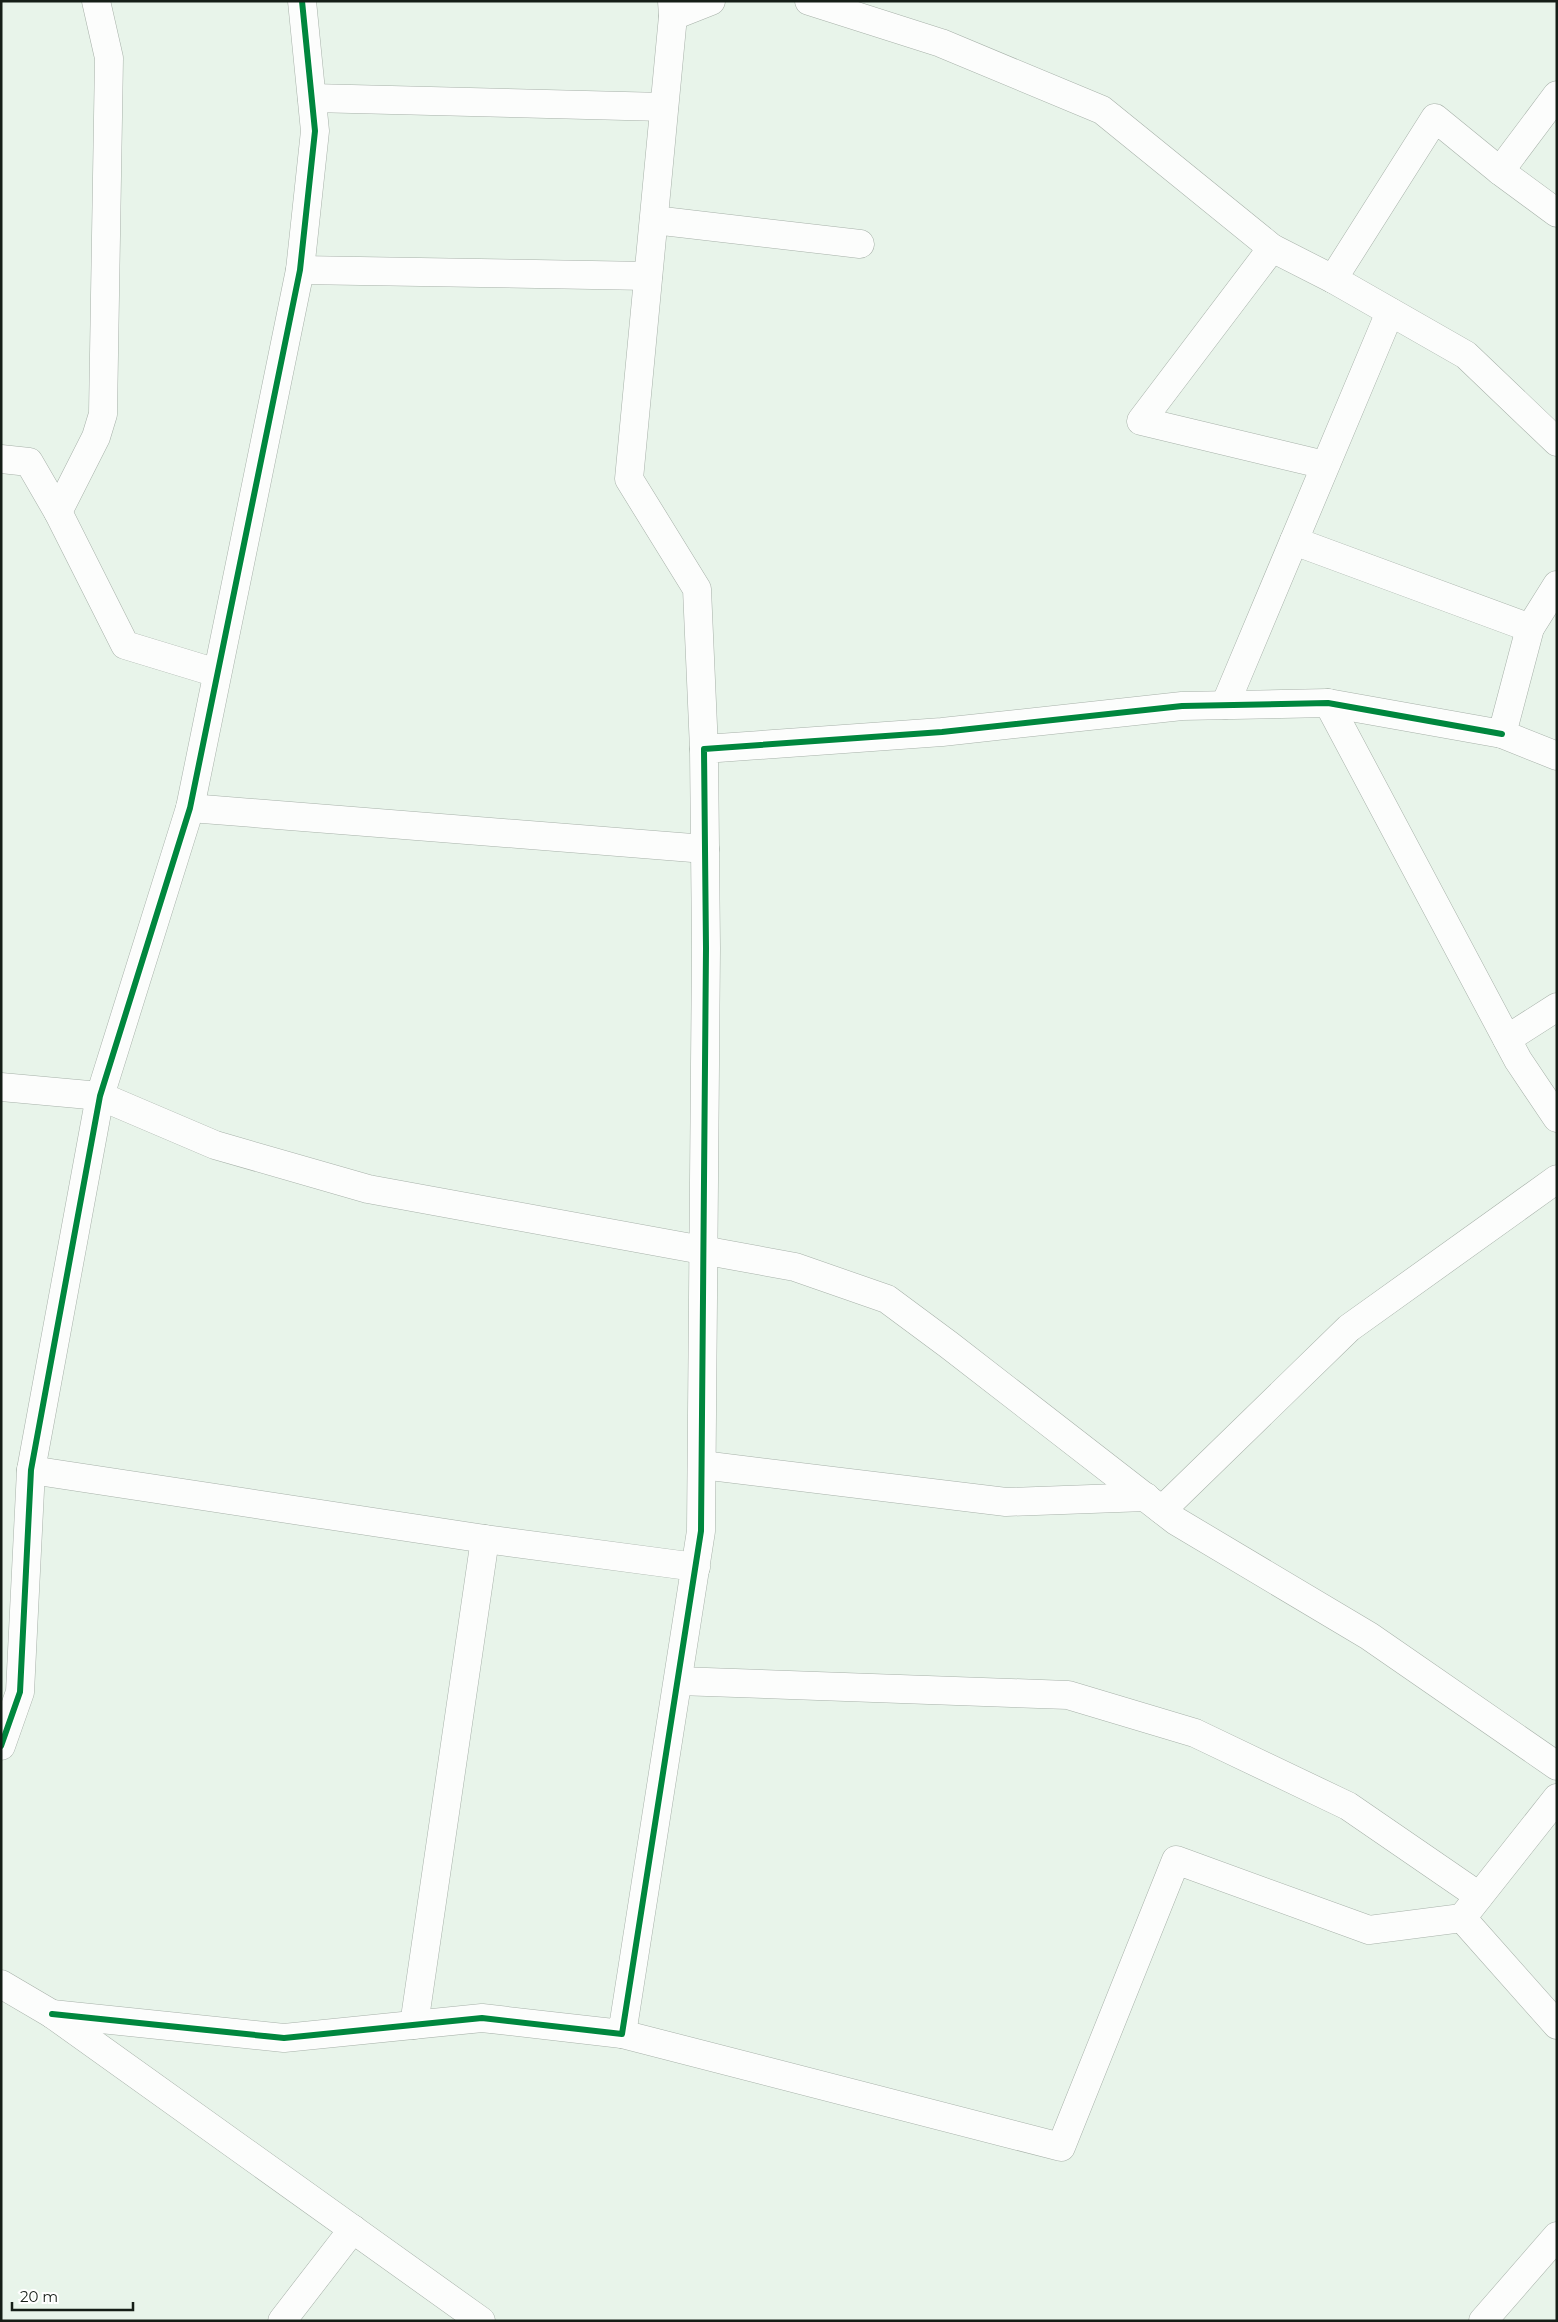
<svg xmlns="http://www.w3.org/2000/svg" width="1558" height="2322" font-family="Montserrat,sans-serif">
  <rect width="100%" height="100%" fill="#e8f4ea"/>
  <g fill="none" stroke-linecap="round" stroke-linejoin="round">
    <defs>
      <g id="minor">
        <polyline points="672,1 673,16 629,479 697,589 704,749"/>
        <polyline points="809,1 941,43 1102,110 1272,248 1333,279"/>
        <polyline points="673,16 711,1"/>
        <polyline points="312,98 664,107"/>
        <polyline points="1500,171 1557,95"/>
        <polyline points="1557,213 1500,171 1435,118 1333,279 1466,355 1557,442"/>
        <polyline points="654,220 860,244"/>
        <polyline points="1272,248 1141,421 1325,465"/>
        <polyline points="300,270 648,276"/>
        <polyline points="1,459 29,462 58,512 125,645 217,673"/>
        <polyline points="58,512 96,437 103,414 109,58 96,1"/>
        <polyline points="1294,541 1530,628"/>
        <polyline points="1557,585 1530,628 1502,734 1557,756"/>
        <polyline points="1328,703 1518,1060 1557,1118"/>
        <polyline points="1225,705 1390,312"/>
        <polyline points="190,808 705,849"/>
        <polyline points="1507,1039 1557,1007"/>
        <polyline points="1,1087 100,1096 215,1145 368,1189 795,1267 887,1299 949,1345 1176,1521 1369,1636 1557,1766"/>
        <polyline points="702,1465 1006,1502 1146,1497"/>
        <polyline points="31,1470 485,1539 696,1567"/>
        <polyline points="1162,1510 1349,1328 1557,1179"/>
        <polyline points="678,1681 1068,1695 1195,1733 1348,1806 1479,1896"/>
        <polyline points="1,1746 20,1692 31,1470 100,1096 190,808 300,270 315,131 302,1"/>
        <polyline points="1557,1798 1462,1918 1557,2025"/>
        <polyline points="1,1984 52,2014 481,2321"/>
        <polyline points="52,2014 284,2038 482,2018 622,2034 701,1531 706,948 704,749 942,732 1182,706 1328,703 1502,734"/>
        <polyline points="414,2025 485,1539"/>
        <polyline points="622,2034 1061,2147 1176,1860 1369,1930 1462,1918"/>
        <polyline points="282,2321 353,2229"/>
        <polyline points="1483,2321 1557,2236"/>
      </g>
    </defs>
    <!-- minor casing -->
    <use href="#minor" stroke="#a7b1a9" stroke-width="29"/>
    <!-- minor -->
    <use href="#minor" stroke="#fcfdfc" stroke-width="28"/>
    <defs>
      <g id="cycleway">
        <polyline points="1,1746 20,1692 31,1470 100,1096 190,808 300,270 315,131 302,1"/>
        <polyline points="52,2014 284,2038 482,2018 622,2034 701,1531 706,948 704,749 942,732 1182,706 1328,703 1502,734"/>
      </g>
    </defs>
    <!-- cycleway casing -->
    <use href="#cycleway" stroke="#fff" stroke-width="9"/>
    <!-- cycleway -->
    <use href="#cycleway" stroke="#00873e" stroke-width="6"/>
  </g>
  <!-- border -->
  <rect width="1558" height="2322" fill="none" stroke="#151e17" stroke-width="5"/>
  <!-- scale -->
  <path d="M12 2302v8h121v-8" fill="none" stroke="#151e17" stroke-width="2.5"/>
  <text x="20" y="2302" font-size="15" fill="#151e17" stroke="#ffffff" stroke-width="4" paint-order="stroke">20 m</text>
</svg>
